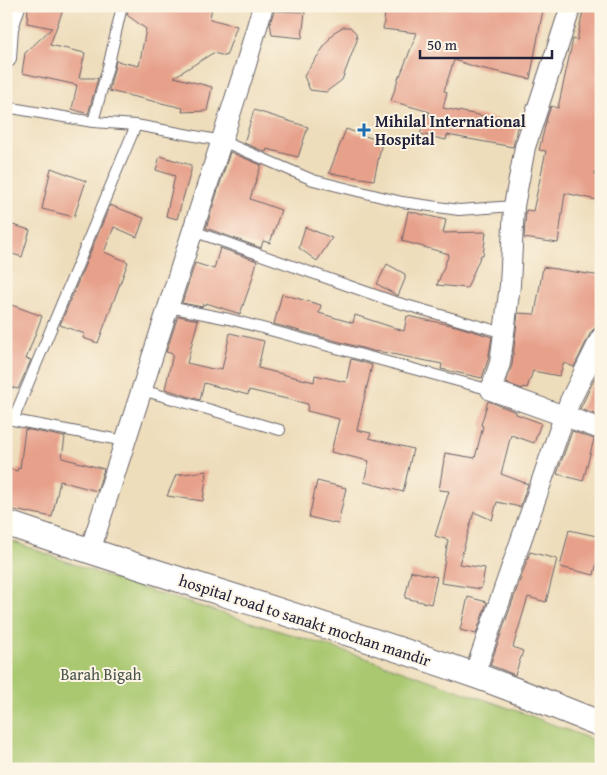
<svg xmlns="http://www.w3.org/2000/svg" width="607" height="775" font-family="'Gentium Book Plus',serif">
  <rect width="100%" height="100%" fill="#fcf5e5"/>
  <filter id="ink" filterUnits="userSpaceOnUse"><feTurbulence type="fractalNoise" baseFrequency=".02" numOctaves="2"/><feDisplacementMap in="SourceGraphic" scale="10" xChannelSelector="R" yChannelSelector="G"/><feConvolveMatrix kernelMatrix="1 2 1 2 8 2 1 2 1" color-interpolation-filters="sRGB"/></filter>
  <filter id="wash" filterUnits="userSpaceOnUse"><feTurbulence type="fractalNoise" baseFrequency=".0096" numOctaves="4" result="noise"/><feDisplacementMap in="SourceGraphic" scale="20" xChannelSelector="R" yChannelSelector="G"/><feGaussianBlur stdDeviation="1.12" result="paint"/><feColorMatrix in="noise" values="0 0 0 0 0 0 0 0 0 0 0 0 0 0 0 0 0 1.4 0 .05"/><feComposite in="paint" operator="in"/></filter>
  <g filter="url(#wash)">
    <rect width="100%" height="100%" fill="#edb"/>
    <!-- green -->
    <polygon fill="#a9c86f" stroke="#667555" points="6,539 122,582 360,656 523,713 601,743 601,769 6,769"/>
    <g id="blocks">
      <!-- building -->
      <g fill="#e7a18b">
        <polygon points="28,6 64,7 50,45 85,53 79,78 98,78 88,114 72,109 77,85 22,73 25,53 52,28 27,23"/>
        <polygon points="129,6 212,6 210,19 237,26 226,56 213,53 174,77 212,87 207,111 182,112 183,108 109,91 116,61 139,66 146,29 127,15"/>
        <polygon points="386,6 524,6 543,10 530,79 476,67 454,60 444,91 447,92 443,108 518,123 513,147 447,135 446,140 420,134 430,112 391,101 399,76 400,76 417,33 383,29"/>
        <polygon points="584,6 601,6 601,153 595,175 601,176 601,201 565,193 558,243 524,238 526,210 533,211 546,151 539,150 547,118 551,106 558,108 573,39 577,40"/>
        <polygon points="274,11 305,12 302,38 272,35 270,23"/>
        <polygon points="343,27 350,27 356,33 357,40 342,80 326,92 310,90 304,76 334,32"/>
        <polygon points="254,110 308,127 298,157 267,149 266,152 244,143"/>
        <polygon points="346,129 382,142 374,180 329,173"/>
        <polygon points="230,152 261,165 250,199 281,210 270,243 263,241 261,248 206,228"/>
        <polygon points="160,156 191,165 191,171 177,219 166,216 175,176 156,170"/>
        <polygon points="51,168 86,181 74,217 42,209"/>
        <polygon points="110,205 144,218 137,237 114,227 104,252 128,262 98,343 83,338 85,334 60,325"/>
        <polygon points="408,211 446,220 443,233 486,232 483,255 481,255 467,288 437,285 449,254 402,241"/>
        <polygon points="6,223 30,230 22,257 6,252"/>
        <polygon points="305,227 332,238 317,261 299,248"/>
        <polygon points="220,248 257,261 252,280 240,314 206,303 205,305 203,304 202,307 182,303 195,263 214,269"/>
        <polygon points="387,264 405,274 405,279 398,296 377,284"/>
        <polygon points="543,267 601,276 601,326 595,328 591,332 574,367 564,363 559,376 533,371 527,388 523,387 523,389 506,383 512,365 518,313 535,314"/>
        <polygon points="282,294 321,305 319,313 353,323 355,315 404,331 407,316 456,326 492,337 488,360 482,378 441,369 442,364 377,351 377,352 274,324"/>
        <polygon points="6,303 42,316 26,359 31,360 18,389 6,386"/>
        <polygon points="178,316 198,320 187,363 217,370 218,368 222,369 230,333 264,341 258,368 314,382 315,375 346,382 351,359 372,365 357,430 371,433 369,438 413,449 403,492 364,482 369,461 331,452 339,419 307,411 308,404 249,390 248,395 204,383 200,400 165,389 173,354 166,352"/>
        <polygon points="601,365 601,398 597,415 580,409"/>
        <polygon points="488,401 516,412 516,414 541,423 534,443 511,435 501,474 528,484 520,507 497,502 492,520 474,512 459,564 485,568 481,589 441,583 448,540 435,536 449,491 439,490 445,453 475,458 483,426 481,425"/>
        <polygon points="25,429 65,437 62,458 104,469 97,491 60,481 52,517 28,512 28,513 6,508 6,468 17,471 18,468 20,469"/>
        <polygon points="572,431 594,439 583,481 557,474"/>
        <polygon points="207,471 203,501 167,496 176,475"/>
        <polygon points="317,481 346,488 338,524 309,517"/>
        <polygon points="569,530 601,537 601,544 594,575 560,567"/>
        <polygon points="530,552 557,559 546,602 528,597 513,647 523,651 515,675 490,665"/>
        <polygon points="411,571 437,577 431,604 405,598"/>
        <polygon points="468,597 487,602 476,634 460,630"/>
      </g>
    </g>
  </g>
  <g filter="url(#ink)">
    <use href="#blocks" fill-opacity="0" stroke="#696368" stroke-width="1"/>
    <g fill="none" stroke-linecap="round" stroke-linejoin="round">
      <defs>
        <g id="service">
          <polyline points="6,107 93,122 109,63 122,6"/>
          <polyline points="93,122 136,125"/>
          <polyline points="193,231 392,301 504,333"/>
          <polyline points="169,307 229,319 491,390"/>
          <polyline points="142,390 280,430"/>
          <polyline points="125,441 13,420 136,125 222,141 313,180 402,202 459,210 514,206"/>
        </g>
        <g id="minor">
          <polyline points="571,6 525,147 514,206 510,285 504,333 500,363 491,390 601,429"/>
          <polyline points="6,58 8,28 15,6"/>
          <polyline points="90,551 244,71 263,6"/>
          <polyline points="474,675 564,417 570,401 601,338"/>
        </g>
        <path id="tertiary" d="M6,523C161,576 319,621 474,675C517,690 559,708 601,724"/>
      </defs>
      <!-- service casing -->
      <use href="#service" stroke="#696368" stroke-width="12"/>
      <!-- minor casing -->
      <use href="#minor" stroke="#696368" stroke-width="22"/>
      <!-- tertiary casing -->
      <use href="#tertiary" stroke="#696368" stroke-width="27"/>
      <!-- service -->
      <use href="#service" stroke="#fff" stroke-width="10"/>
      <!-- minor -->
      <use href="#minor" stroke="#fff" stroke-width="20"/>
      <!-- tertiary -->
      <use href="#tertiary" stroke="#fff" stroke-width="25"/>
    </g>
  </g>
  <!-- markers -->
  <path fill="#1f6fb2" stroke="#fcf5e5" stroke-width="2" d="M361.5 122.5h5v5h5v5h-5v5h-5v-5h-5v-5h5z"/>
  <g text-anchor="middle" stroke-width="4" stroke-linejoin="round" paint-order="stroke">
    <!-- poi labels -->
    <g font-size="16" font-weight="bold" fill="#22223b" stroke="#fcf5e5" text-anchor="start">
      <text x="375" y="127">Mihilal International<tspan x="375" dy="18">Hospital</tspan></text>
    </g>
    <!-- street labels -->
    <g font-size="16" fill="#22223b" stroke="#fcf5e5">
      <text transform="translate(305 620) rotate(18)" y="6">hospital road to sanakt mochan mandir</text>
    </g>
    <!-- park labels -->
    <g font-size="16" fill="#4a544b" stroke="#fcf5e5">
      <text x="101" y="680">Barah Bigah</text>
    </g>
  </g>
  <!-- margin -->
  <rect width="607" height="775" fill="none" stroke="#fcf5e5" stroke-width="25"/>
  <!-- scale -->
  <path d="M420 50v8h132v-8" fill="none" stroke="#22223b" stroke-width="2.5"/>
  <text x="427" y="50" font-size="15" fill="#22223b" stroke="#fcf5e5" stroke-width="4" paint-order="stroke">50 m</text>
</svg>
